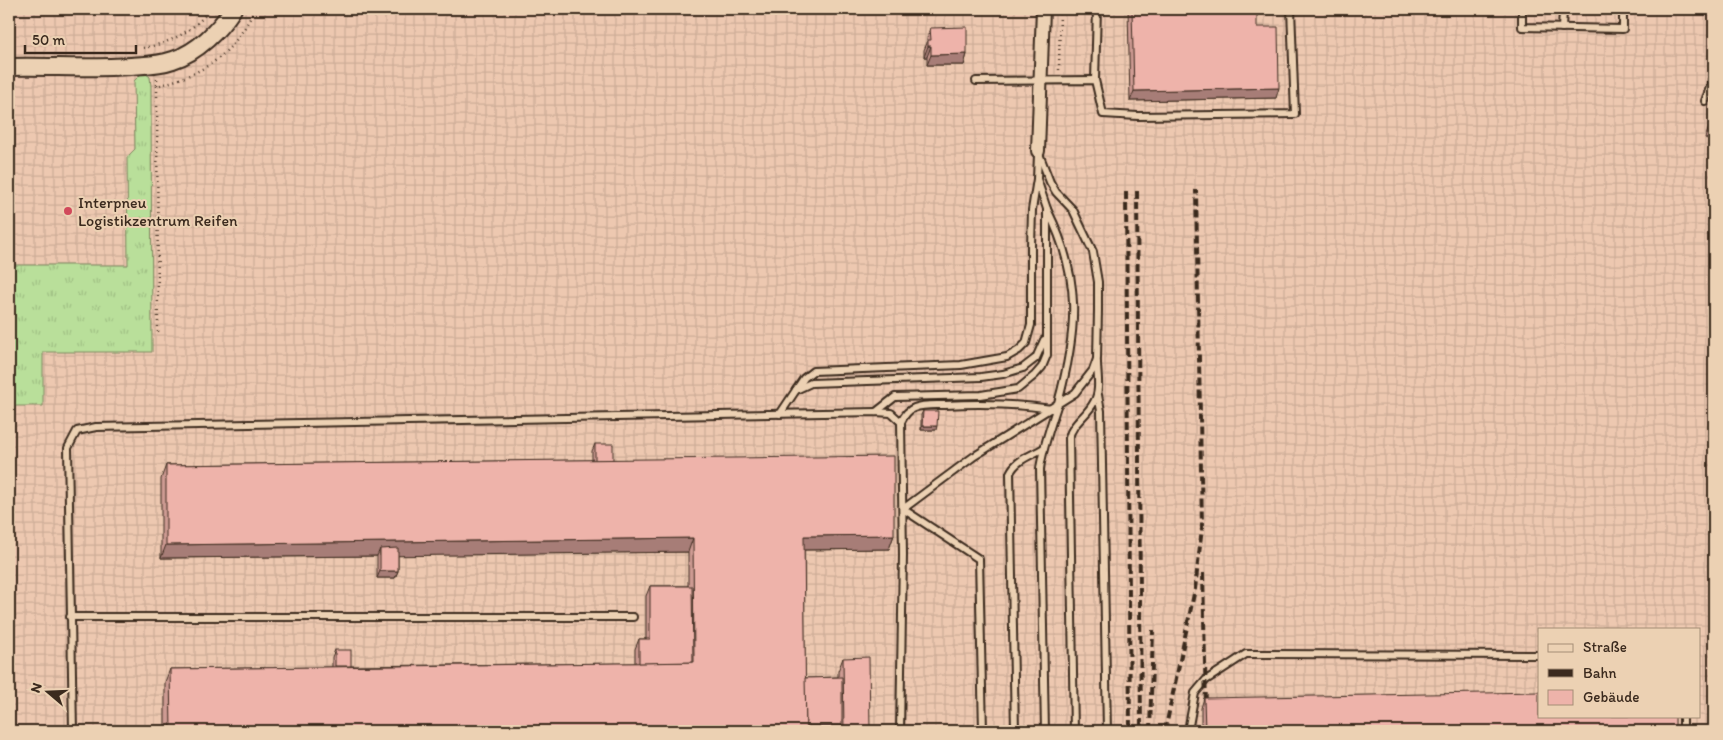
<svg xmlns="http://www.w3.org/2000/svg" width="1723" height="740" font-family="Itim,sans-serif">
  <defs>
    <pattern id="industrial-grid" width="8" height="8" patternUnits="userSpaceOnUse" patternTransform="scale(1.25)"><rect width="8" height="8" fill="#edc8b0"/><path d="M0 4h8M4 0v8" fill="none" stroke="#ccac97"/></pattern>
    <pattern id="grass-tufts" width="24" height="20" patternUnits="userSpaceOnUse" patternTransform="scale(1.25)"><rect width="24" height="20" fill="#b9df9a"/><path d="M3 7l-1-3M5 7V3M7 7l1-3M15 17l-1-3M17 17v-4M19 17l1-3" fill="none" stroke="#a0c084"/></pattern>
  </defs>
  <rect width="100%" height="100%" fill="#ecd1b3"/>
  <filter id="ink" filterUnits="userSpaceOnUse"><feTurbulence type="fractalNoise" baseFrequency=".02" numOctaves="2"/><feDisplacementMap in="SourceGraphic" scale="10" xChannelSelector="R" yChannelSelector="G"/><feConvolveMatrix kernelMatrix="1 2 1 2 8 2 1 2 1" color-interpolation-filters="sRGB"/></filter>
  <g filter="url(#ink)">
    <!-- industrial -->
    <path fill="url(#industrial-grid)" fill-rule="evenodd" d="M9,9H1714V731H9ZM1539,629H1699V716H1539Z"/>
    <!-- grass -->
    <polygon fill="url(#grass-tufts)" stroke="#7a845c" points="145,73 150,77 151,86 152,352 43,352 43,406 9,406 9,265 128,265 127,157 135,149 134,81 141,74"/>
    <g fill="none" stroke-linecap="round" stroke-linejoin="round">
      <defs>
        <g id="lane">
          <polyline points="1522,9 1522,27 1623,29 1623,9"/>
          <polyline points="1562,28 1563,11"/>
          <polyline points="1095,80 1097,9"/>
          <polyline points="976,81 1095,80 1103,114 1138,116 1295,114 1291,9"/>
          <polyline points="1705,101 1714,77"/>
          <polyline points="796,390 804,378 813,371 961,365 1007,357 1019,350 1026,343 1031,325 1031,246 1032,210 1037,179"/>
          <polyline points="1098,395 1101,411 1107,731"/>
          <polyline points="876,412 895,397 981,395 1018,389 1035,375 1042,367 1047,355 1047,209 1037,179 1038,154"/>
          <polyline points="780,414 796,390 811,383 981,377 1003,374 1023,368 1036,358 1044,340"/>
          <path d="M901,422C904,416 908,410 914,408C923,404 935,405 945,405C980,403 1017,404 1052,409"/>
          <polyline points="70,617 633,617"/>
          <polyline points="1683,716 1683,731"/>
          <polyline points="73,731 68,448 77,431 96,427 876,412 891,413 901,422 903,555 900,731"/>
          <polyline points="983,731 979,559 903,509 973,457 1075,393 1093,370 1097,359 1098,310 1098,282 1093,252 1073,210 1056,192 1050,182 1038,151"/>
          <path d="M1015,731L1010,473C1016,460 1030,456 1042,449"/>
          <path d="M1045,731L1040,469C1043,446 1051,425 1058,403C1078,329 1082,279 1047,209"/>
          <path d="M1074,731L1069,438C1072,423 1087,416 1094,402C1101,391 1097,374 1097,362"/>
          <polyline points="1188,731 1195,693 1206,680 1246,654 1539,655"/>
        </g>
        <polyline id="street" points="1038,151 1043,9"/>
        <path id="secondary" d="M9,67C50,66 91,69 131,66C145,65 159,65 173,60C198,52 219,30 233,9"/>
      </defs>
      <!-- lane casing -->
      <use href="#lane" stroke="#3b2a1e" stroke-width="10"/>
      <!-- street casing -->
      <use href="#street" stroke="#3b2a1e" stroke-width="16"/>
      <!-- secondary casing -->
      <use href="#secondary" stroke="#3b2a1e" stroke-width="20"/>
      <!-- path -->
      <g stroke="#3b2a1e" stroke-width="2.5" stroke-dasharray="1 4" stroke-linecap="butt">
        <path d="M143,48C170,43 193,32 210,9"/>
        <polyline points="1059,70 1060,9"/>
        <path d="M157,79V86C207,72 231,57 255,9"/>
        <polyline points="157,86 158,336"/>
      </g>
      <!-- lane -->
      <use href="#lane" stroke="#ecd1b3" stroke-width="6"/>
      <!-- street -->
      <use href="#street" stroke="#ecd1b3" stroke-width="12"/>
      <!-- secondary -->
      <use href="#secondary" stroke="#ecd1b3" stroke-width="16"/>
      <!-- rail -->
      <g stroke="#3b2a1e" stroke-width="4" stroke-dasharray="8 4" stroke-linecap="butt">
        <polyline points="1137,191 1141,731"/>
        <polyline points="1126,192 1130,731"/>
        <polyline points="1203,573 1206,708"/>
        <polyline points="1150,731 1153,630"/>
        <polyline points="1165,731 1195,589 1202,528 1196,190"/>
      </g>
    </g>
    <!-- wall -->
    <g fill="#cd9a92" stroke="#3b2a1e">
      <polygon points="1128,9 1219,9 1219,12 1257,27 1276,98 1130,101"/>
      <polygon points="930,28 967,54 964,65 927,65 927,57 924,57 924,50 927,43 927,38"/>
      <polygon points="1714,114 1714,142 1705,138"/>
      <polygon points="923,411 936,430 921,430 921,415"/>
      <polygon points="595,444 613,460 894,535 889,549 804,550 805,678 838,677 838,671 843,658 870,731 165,731 165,682 170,669 332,667 332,657 335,650 351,666 635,663 635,649 639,639 646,639 646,596 650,586 688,586 688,552 398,555 398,571 395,578 377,578 377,556 161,558 161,479 166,465 592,460 592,451"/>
      <polygon points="1204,698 1675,731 1201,731 1201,708"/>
    </g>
    <!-- shaded-wall -->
    <g fill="#a77d77" stroke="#3b2a1e">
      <polygon points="1556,9 1600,9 1599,11 1555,12"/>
      <polygon points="928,46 931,46 927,57 924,57"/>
      <polygon points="967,54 964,65 927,65 931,55"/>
      <polygon points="1279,88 1276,98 1130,101 1134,91"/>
      <polygon points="922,426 937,426 936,430 921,430"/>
      <polygon points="894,535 889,549 799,550 804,536"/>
      <polygon points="693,538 688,552 380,556 380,549 377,556 161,558 166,545"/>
      <polygon points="380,571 398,571 395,578 377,578"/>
      <polygon points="805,726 842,726 840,731 803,731"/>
    </g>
    <!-- building -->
    <g fill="#eeb3aa" stroke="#3b2a1e">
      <polygon points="1132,9 1219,9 1219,12 1257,11 1257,27 1278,27 1279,88 1134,91"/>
      <polygon points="967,27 967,54 931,55 931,46 928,46 928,40 931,40 930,28"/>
      <polygon points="1714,114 1714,130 1709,128"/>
      <polygon points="923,411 938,411 937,426 922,426"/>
      <rect x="595" y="444" width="18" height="16"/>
      <polygon points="894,456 894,535 804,536 806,731 171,731 170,669 694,662 693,538 166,545 166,465"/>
      <polygon points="398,548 398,571 380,571 380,549"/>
      <polygon points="650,586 692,586 693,662 639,663 639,639 650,639"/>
      <rect x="335" y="650" width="16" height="16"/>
      <polygon points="869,657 870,731 844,731 843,658"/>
      <polygon points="842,677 842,726 806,726 805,678"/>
      <polygon points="1539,692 1539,716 1675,716 1675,731 1205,731 1204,698"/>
    </g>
  </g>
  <!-- markers -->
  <circle fill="#d1495b" stroke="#ecd1b3" stroke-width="2" cx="68" cy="211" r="5"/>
  <g text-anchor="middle" stroke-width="4" stroke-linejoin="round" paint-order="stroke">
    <!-- poi labels -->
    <g font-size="16" fill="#3b2a1e" stroke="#ecd1b3" text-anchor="start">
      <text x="78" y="208">Interpneu<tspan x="78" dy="18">Logistikzentrum Reifen</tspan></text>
    </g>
  </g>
  <!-- margin -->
  <rect width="1723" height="740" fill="none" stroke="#ecd1b3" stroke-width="30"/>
  <rect x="15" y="15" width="1693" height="710" fill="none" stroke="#3b2a1e" stroke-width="2" filter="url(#ink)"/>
  <!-- legend -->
  <rect x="1538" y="628" width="162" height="90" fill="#ecd1b3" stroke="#a58e77"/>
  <rect x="1548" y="644" width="25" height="8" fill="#ecd1b3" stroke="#a58e77"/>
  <text x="1583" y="652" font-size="15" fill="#3b2a1e">Straße</text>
  <rect x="1548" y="669" width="25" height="8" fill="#3b2a1e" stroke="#a58e77"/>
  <text x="1583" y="678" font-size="15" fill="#3b2a1e">Bahn</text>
  <rect x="1548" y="690" width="25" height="15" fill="#eeb3aa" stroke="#a58e77"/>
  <text x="1583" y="702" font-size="15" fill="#3b2a1e">Gebäude</text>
  <!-- north arrow -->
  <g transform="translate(48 692) rotate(289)" stroke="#ecd1b3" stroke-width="4" paint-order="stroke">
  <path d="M0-4L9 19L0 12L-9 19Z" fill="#3b2a1e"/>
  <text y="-8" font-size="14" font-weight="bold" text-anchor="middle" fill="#3b2a1e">N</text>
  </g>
  <!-- scale -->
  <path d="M25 45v8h111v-8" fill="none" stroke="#3b2a1e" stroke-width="2.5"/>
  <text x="32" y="45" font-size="15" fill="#3b2a1e" stroke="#ecd1b3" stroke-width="4" paint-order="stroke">50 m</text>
</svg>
